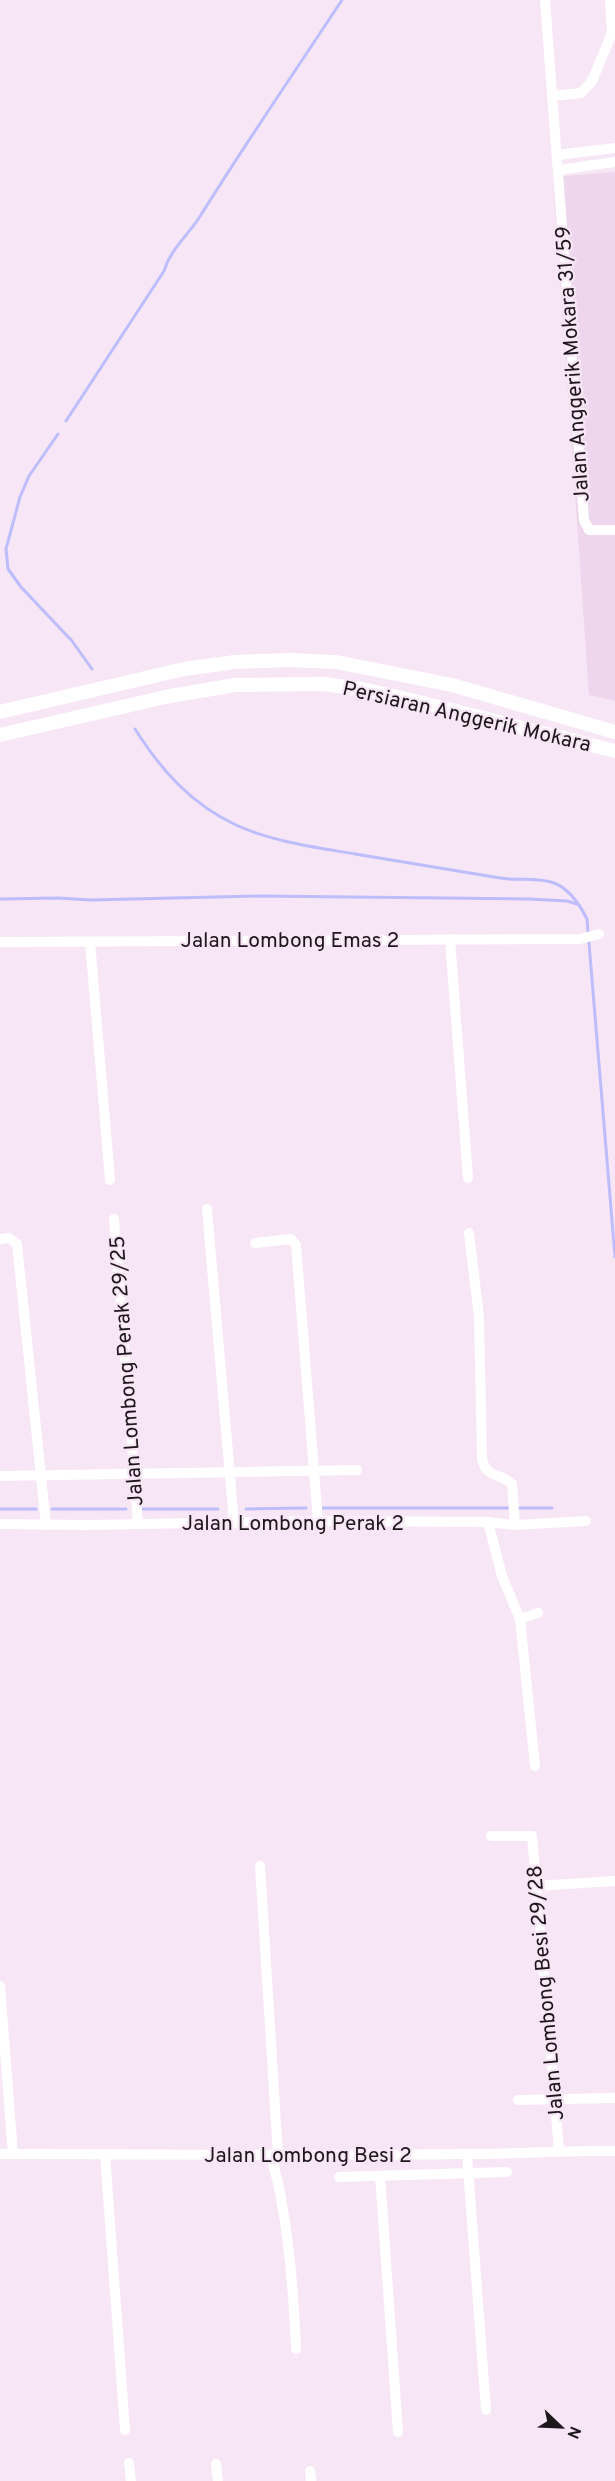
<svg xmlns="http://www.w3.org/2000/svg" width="615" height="2481" font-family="Overpass,sans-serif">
  <rect width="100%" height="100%" fill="#f7e6f6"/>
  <!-- built -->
  <polygon fill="#eed7ec" points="615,172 615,701 589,695 553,177"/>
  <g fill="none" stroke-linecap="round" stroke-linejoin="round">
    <!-- stream -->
    <g stroke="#bdbdfc" stroke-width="3">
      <path d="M66,421L164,271C170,250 188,235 199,218C245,144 294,73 342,0"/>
      <polyline points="58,434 29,476 20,497 6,549 8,569 21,587 72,641 92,669"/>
      <path d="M135,729C161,770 191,804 236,825C273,842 315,847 355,854C403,862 451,870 500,878C517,881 538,877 554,883C570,889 580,905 587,919L615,1257"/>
      <polyline points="0,899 58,898 91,900 260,896 529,899 567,901 577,904"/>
      <polyline points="322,1508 511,1508"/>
      <polyline points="518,1508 552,1508"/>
      <polyline points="0,1509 36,1509"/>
      <polyline points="52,1509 126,1509"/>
      <polyline points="142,1509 218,1509"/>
      <polyline points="246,1509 306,1508"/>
    </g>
    <!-- minor -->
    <g stroke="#fff" stroke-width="10">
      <polyline points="545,0 584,520 589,530 615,530"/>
      <polyline points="552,96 581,93 592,81 612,33 610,0"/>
      <polyline points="557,155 615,148"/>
      <polyline points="558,170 615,162"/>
      <polyline points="450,939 468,1178"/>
      <polyline points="0,942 580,939 599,934"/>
      <polyline points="90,942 110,1180"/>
      <polyline points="207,1209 234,1523"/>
      <polyline points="114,1219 138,1524"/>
      <path d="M469,1233L479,1317L482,1458C485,1478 501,1473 512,1484L515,1525"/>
      <polyline points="0,1239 9,1238 17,1244 46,1525"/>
      <polyline points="255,1243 291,1239 296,1245 318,1521"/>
      <polyline points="0,1476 357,1470"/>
      <polyline points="488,1522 502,1576 520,1619 538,1613"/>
      <polyline points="0,1524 87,1525 318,1521 488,1522 515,1525 586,1521"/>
      <polyline points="520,1619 535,1766"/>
      <polyline points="491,1836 532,1836 559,2150"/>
      <polyline points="260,1866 278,2156"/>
      <polyline points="536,1886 615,1881"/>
      <polyline points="0,1986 13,2154"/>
      <polyline points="518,2100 615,2098"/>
      <path d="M0,2154C155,2154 310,2156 465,2154C515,2154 565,2150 615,2151"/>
      <polyline points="105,2154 125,2430"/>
      <polyline points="467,2154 486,2410"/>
      <path d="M270,2156C277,2173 280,2191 283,2210C291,2256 294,2302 296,2349"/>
      <polyline points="380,2176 398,2432"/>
      <polyline points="339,2177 507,2172"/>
      <polyline points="129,2463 131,2481"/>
      <polyline points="216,2464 218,2481"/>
      <polyline points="310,2471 311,2481"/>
    </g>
    <!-- major -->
    <g stroke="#fff" stroke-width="14">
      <polyline points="0,712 184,669 235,662 290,660 336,662 452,685 615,732"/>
      <polyline points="0,735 170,696 235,685 323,684 362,689 403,698 615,751"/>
    </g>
  </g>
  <g text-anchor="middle" stroke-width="4.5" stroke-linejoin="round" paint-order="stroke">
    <!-- street labels -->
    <g font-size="21" fill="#1d171c" stroke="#f7e6f6">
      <text transform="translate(572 364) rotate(-94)" y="7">Jalan Anggerik Mokara 31/59</text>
      <text transform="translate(467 716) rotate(13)" y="7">Persiaran Anggerik Mokara</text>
      <text x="290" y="947">Jalan Lombong Emas 2</text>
      <text transform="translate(126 1371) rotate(-94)" y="7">Jalan Lombong Perak 29/25</text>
      <text x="293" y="1530">Jalan Lombong Perak 2</text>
      <text transform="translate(545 1993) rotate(-95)" y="7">Jalan Lombong Besi 29/28</text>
      <text x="308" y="2162">Jalan Lombong Besi 2</text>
    </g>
  </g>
  <!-- north arrow -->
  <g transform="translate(561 2427) rotate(113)" stroke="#f7e6f6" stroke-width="4.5" paint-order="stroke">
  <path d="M0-4.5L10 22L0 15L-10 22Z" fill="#1d171c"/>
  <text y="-9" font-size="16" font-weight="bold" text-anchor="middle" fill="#1d171c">N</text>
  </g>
</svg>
